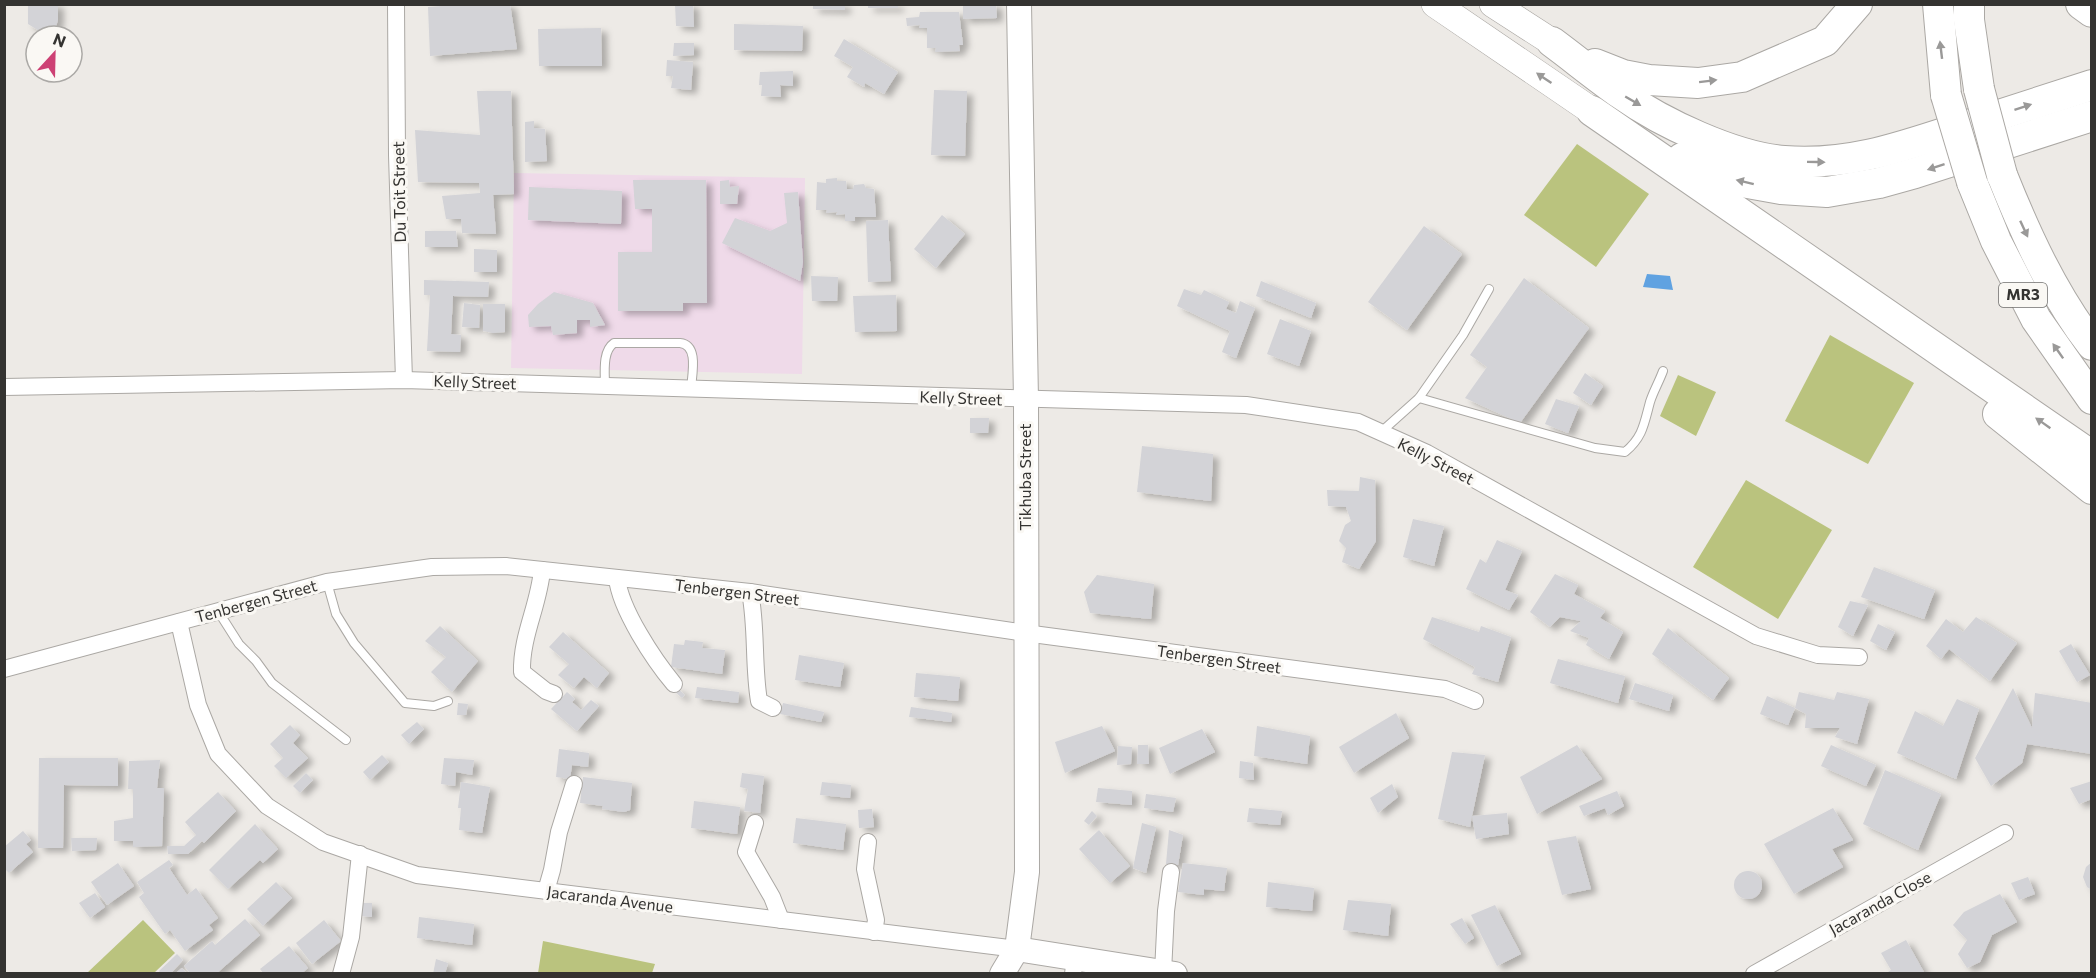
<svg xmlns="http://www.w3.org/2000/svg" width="2096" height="978" font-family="Commissioner,sans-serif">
  <defs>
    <filter id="shadow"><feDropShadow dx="6" dy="4" stdDeviation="3" flood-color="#0004"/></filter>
  </defs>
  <rect width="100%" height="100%" fill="#edeae6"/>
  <!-- medical -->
  <polygon fill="#efdae9" points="514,173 805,178 802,374 511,368"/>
  <!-- green -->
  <g fill="#bac37e">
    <polygon points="1577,144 1649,194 1596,267 1524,215"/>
    <polygon points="1830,335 1914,383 1868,464 1785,421"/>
    <polygon points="1678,375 1716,392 1696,436 1660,416"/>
    <polygon points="1746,480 1832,530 1778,619 1693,567"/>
    <polygon points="143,920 175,953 154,973 87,973"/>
    <polygon points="543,941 655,964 652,973 538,973"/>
  </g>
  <!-- water -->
  <polygon fill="#60a2e1" points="1647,274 1670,276 1673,290 1643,287"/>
  <!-- building -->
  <g fill="#d3d3d7" filter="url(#shadow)">
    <polygon points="28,4 58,4 58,20 54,33 41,32 28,24"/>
    <polygon points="468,4 510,4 517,49 430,56 428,7"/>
    <polygon points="675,4 693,4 694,27 676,26"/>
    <polygon points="813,4 845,4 845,10 813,9"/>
    <rect x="868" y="4" width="30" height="4"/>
    <polygon points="963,4 996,4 997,18 963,19"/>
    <polygon points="920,12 959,12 963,45 959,45 960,51 935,52 936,48 927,48 927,28 919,28 920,25 907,26 906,18 919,17"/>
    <polygon points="734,24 803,26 802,51 734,50"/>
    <polygon points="601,28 602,66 539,66 538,29"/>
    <polygon points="844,39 898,72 884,94 865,83 864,87 847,77 853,67 834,56"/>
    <polygon points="674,43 694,43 694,55 673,56"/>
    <polygon points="667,60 693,62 691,90 671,88 673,76 666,76"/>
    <polygon points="793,71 793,86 780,85 781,97 761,96 762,85 759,85 760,72"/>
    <polygon points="934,90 967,91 965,156 931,155"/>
    <polygon points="477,91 511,91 514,194 493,195 496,234 462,233 461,219 446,219 442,196 480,193 479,183 418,182 415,130 480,135"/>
    <polygon points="534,121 534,128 545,129 547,161 525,162 525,122"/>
    <polygon points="837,178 837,181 846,181 847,189 853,189 854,185 864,184 866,188 874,189 876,217 855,217 855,221 845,221 845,214 836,215 837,212 826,213 827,210 816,210 817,182 826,183 826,179"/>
    <polygon points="633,180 706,180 707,303 683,303 683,311 618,311 618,252 652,252 652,209 635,209"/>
    <polygon points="729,180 730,187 739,186 737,204 720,204 720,181"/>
    <polygon points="529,187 622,191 621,224 528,220"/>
    <polygon points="798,192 803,262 800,281 722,243 735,218 770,231 787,223 784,193"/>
    <polygon points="942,215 965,234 936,268 914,249"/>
    <polygon points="888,220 891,281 868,282 866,221"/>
    <polygon points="1424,226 1462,254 1407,330 1368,302"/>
    <polygon points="425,231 456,231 458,247 425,247"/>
    <polygon points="474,249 497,250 497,272 474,272"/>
    <polygon points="811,276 838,277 837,301 812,301"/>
    <polygon points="1524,278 1589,328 1520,423 1465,398 1487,367 1470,355"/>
    <polygon points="424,280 489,282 488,297 453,296 451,334 461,335 460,352 427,351 430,295 424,295"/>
    <polygon points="1261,281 1316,303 1311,318 1256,296"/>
    <polygon points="1184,289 1201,295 1204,290 1229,302 1226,309 1236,313 1240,301 1255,308 1236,358 1222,352 1230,331 1177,306"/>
    <polygon points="554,292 593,303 605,325 590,327 590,320 577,320 577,333 553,335 551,326 529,327 528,315 538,304"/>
    <polygon points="896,295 897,331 855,332 853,296"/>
    <polygon points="464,303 480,305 479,328 462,327"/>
    <polygon points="483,304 505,304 505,332 493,333 483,331"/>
    <polygon points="1280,319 1311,331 1299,366 1267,354"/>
    <polygon points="1585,373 1603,386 1591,405 1573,393"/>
    <polygon points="1556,399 1579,406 1568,433 1545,424"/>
    <polygon points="970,418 989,418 988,433 970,433"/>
    <polygon points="1142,446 1213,454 1211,501 1137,492"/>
    <polygon points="1360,477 1375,480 1376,541 1359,569 1342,562 1346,548 1339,541 1345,525 1351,521 1346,507 1328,506 1327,490 1359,491"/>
    <polygon points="1413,519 1444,526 1434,566 1403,557"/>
    <polygon points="1497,540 1522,551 1505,590 1518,595 1509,610 1466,589 1480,559 1486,563"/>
    <polygon points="1874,567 1935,590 1924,619 1861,597"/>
    <polygon points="1555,574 1578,585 1574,594 1605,611 1600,618 1623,632 1609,659 1586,645 1589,638 1570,631 1581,621 1560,617 1550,627 1530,612"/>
    <polygon points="1097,575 1154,584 1151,619 1090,613 1084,592"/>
    <polygon points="1850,601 1868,605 1853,636 1838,627"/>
    <polygon points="1432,617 1479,632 1481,626 1511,637 1498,682 1472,674 1475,667 1423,639"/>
    <polygon points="1976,617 2017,643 1990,681 1949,649 1941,659 1926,646 1946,619 1963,632"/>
    <polygon points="1878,624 1895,632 1886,650 1870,641"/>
    <polygon points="440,626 478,661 452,692 431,672 446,657 425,641"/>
    <polygon points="1668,628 1729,678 1713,700 1652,654"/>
    <polygon points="563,632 609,673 597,688 584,677 574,688 558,675 569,664 549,647"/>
    <polygon points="685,640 703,642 702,648 725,650 722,674 671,667 674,644 684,645"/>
    <polygon points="2071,644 2090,675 2077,682 2059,651"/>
    <polygon points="799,655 844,663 840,687 795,680"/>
    <polygon points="1558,659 1625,676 1618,703 1550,683"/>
    <polygon points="916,673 960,677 958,701 914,697"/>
    <polygon points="1635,683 1673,695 1669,711 1629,699"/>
    <polygon points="676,687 685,695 682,698 672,689"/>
    <polygon points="697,687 739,692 738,703 695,698"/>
    <polygon points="2013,688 2032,728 2035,693 2092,703 2092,754 2027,744 2022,763 1991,786 1975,758"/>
    <polygon points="567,692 575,699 572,702 581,710 591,700 599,706 577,731 551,709"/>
    <polygon points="1799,692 1834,700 1837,692 1869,699 1857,744 1835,737 1840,728 1805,728 1806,714 1795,708"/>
    <polygon points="1767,696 1795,708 1788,725 1760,714"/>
    <polygon points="1957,699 1979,709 1956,779 1897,753 1915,711 1943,726"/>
    <polygon points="458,703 468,704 466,715 457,715"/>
    <polygon points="783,703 824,712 821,722 780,714"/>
    <polygon points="911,707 952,713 951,722 909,717"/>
    <polygon points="1396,713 1409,738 1354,773 1339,747"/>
    <polygon points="417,722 424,729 409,744 401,735"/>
    <polygon points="290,725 300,735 293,743 308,758 286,778 274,766 283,758 270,744"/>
    <polygon points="1102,726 1115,751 1065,773 1055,742"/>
    <polygon points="1257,726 1310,736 1307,764 1254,756"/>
    <polygon points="1202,729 1215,752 1170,774 1159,748"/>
    <polygon points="1138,745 1148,745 1149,764 1137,764"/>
    <polygon points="1577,745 1602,779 1537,814 1520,777"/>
    <polygon points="1831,745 1876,765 1866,786 1821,766"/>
    <polygon points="1118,746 1132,747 1131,764 1117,765"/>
    <polygon points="559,749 589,753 588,767 572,765 570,779 556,777"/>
    <polygon points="1452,752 1485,755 1472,816 1507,813 1509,834 1476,839 1472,816 1470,827 1438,819"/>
    <polygon points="382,755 389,762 370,780 363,772"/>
    <polygon points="39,758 118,758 118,786 64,785 63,848 38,848"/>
    <polygon points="444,758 474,760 472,775 456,772 455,786 441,784"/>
    <polygon points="160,760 157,788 164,788 162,846 133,847 133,841 114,841 114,821 133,818 133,789 128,789 129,761"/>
    <polygon points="1240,761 1253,763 1254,780 1239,778"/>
    <polygon points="1885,770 1941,794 1918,850 1863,824"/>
    <polygon points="306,773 313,780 300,793 293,786"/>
    <polygon points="742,773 764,776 760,813 744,811 748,789 740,787"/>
    <polygon points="583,777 632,783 630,810 624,812 602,809 603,806 580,803"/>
    <polygon points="2092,781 2092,799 2079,804 2070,788"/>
    <polygon points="461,782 490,787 482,833 459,830 461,808 458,808"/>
    <polygon points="822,782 851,785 850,798 820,795"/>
    <polygon points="1392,784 1398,797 1378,813 1370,798"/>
    <polygon points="1098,788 1132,791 1132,805 1096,802"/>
    <polygon points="1617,791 1624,806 1608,815 1605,808 1584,816 1579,806"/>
    <polygon points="218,792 236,811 204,843 202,841 188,854 168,854 167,846 184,846 196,835 185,822"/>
    <polygon points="1146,794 1176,798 1173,812 1144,808"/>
    <polygon points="694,801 740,807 737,834 691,828"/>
    <polygon points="1249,808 1282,811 1280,825 1247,822"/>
    <polygon points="1833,808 1853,840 1832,849 1843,867 1794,894 1764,844"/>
    <polygon points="872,809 874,827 859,828 858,810"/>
    <polygon points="1092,811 1097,816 1089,825 1084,821"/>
    <polygon points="796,818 846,824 843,850 793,843"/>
    <polygon points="1142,823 1156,827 1146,873 1133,868"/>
    <polygon points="255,824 278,849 263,863 260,860 228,889 209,870"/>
    <polygon points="1099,830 1130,866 1110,883 1079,849"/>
    <polygon points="1169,830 1183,835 1178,865 1166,864"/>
    <polygon points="23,831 31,840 26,844 33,852 9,873 4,868 4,847"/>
    <polygon points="1576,836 1591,889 1562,895 1547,841"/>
    <polygon points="71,838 97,838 96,850 72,851"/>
    <polygon points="169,860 173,865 169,868 187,895 196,888 218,918 209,925 213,930 185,951 170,930 165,934 139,897 144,893 137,882"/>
    <polygon points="2092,862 2092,890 2087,887 2083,877 2086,867"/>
    <polygon points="118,863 134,886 107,905 91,882"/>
    <polygon points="1183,863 1227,868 1224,891 1204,889 1204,895 1178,892"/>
    <circle cx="1748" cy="885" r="14"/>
    <polygon points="2028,877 2035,894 2019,900 2011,883"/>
    <polygon points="276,882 292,898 263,926 247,909"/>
    <polygon points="1268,882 1314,888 1312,911 1266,907"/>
    <polygon points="95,893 105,907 90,918 79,903"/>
    <polygon points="2000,894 2017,922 1992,935 1980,962 1967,968 1958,954 1967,940 1953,925 1964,912"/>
    <polygon points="1348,900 1391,904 1388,936 1343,930"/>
    <polygon points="360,903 372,903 372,917 359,916"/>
    <polygon points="1495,905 1521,954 1497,966 1471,915"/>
    <polygon points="419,917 474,924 472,945 417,938"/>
    <polygon points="1462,918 1474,938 1465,944 1450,924"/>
    <polygon points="245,919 260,935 216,974 191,974 184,966 212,941 215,945"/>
    <polygon points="324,920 341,941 312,964 296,943"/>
    <polygon points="1906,940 1925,974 1885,974 1891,970 1881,953"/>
    <polygon points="289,946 308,968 301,974 264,974 260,969"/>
    <polygon points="177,954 183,960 170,974 161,974 159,971"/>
    <polygon points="436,959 448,963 445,974 433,974"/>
    <polygon points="182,968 187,974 175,974"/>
  </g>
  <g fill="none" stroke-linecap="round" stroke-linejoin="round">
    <defs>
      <g id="lane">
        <path d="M605,386C605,373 602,351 614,343H680C699,345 692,374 691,389"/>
        <path d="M1419,398L1595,448L1625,452C1643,437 1644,424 1650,402C1653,392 1659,382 1663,371"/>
        <polyline points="1381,432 1419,398 1463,335 1489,289"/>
        <polyline points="327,582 336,614 354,643 405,703 434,706 448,701"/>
        <polyline points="218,611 239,644 256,661 272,683 346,740"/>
      </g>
      <g id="street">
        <polyline points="396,4 397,155 404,380"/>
        <polyline points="4,387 404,380 1246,405 1358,422 1427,453 1756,636 1818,655 1859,657"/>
        <path d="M542,570C539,605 521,636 522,672L546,691L554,694"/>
        <path d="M617,578C620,609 654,660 674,684"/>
        <path d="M750,592C757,628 753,665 759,701L773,708"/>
        <polyline points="179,622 198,705 218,754 267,806 323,842 417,875 1017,949"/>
        <polyline points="4,669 327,582 432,567 506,566 750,592 1025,633 1445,689 1475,701"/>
        <polyline points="755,823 746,852 772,897 781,920"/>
        <polyline points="868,842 865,869 876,920 874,932"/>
        <polyline points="546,891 552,870 559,832 574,784"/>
        <polyline points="1163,972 1166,911 1171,872"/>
        <polyline points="341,974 351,937 360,854"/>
        <polyline points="1073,974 1075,958"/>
        <polyline points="1754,974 2005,833"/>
      </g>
      <g id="secondary">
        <polyline points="1017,949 1175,974"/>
        <polyline points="1002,974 1017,949 1027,872 1026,400 1019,4"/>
      </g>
      <g id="primary">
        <polyline points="1435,4 1592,111"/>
        <polyline points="1493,4 1552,42"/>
      </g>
      <g id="highway">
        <polyline points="1938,4 1946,95"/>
        <polyline points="1969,4 1969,20 1979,89"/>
        <polyline points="2081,4 2092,12"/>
        <path d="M1552,42C1575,59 1598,78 1621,94C1662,123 1734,157 1784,161C1849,166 1901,147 1962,127C2005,113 2048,99 2092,85"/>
        <polyline points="1595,64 1623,75 1649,80 1698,83 1742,77 1825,41 1857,4"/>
        <polyline points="1592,111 2092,456"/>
        <polyline points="1682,158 1742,182 1781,189 1827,192 1879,183 1915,173 2092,116"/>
        <path d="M2002,175C2026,235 2053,294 2092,345"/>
        <polyline points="1972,182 1996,241 2036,319 2092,399"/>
        <polyline points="1998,414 2092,489"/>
      </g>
    </defs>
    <!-- lane casing -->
    <use href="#lane" stroke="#aba8a4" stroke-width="10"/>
    <!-- street casing -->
    <use href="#street" stroke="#aba8a4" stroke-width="18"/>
    <!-- secondary casing -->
    <use href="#secondary" stroke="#aba8a4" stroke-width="26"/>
    <!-- primary casing -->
    <use href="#primary" stroke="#aba8a4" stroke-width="28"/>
    <!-- highway casing -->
    <use href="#highway" stroke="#aba8a4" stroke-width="32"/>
    <!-- lane -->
    <use href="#lane" stroke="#fff" stroke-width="8"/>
    <!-- street -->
    <use href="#street" stroke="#fff" stroke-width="16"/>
    <!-- secondary -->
    <use href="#secondary" stroke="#fff" stroke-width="24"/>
    <!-- primary -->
    <use href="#primary" stroke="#fff" stroke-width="27"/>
    <!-- highway -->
    <use href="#highway" stroke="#fff" stroke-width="30"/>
    <defs>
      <g id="highway-bridge">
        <polyline points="1979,89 2002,175"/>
        <polyline points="1946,95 1972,182"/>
      </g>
    </defs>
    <!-- highway-bridge casing -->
    <use href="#highway-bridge" stroke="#aba8a4" stroke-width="32" stroke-linecap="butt"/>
    <!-- highway-bridge -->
    <use href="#highway-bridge" stroke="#fff" stroke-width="30"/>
  </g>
  <!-- one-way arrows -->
  <defs><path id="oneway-solid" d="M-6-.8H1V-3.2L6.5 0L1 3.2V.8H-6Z" transform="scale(1.5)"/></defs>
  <g fill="#9a9998">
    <use href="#oneway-solid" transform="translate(1941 50) rotate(-97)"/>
    <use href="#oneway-solid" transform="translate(1544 78) rotate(-146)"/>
    <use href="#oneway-solid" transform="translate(1708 81) rotate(-7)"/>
    <use href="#oneway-solid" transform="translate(1633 101) rotate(30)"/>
    <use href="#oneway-solid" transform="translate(2023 107) rotate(-18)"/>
    <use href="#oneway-solid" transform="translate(1816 162) rotate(1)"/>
    <use href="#oneway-solid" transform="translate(1936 167) rotate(162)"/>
    <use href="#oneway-solid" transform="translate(1745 182) rotate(-166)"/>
    <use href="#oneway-solid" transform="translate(2024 229) rotate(65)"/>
    <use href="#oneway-solid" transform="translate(2058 351) rotate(-125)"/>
    <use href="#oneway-solid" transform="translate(2043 423) rotate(-145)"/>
  </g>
  <g text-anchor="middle" stroke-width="6" stroke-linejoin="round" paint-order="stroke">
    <!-- shield labels -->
    <rect fill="#faf8f4" stroke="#6f6e6c" stroke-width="1.5" x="1999" y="283" width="48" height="24" rx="4.5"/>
    <g font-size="15" font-weight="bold" fill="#343331">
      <text x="2023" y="300">MR3</text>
    </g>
    <!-- street labels -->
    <g font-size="16" fill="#343331" stroke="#faf8f4">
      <text transform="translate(399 192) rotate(-91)" y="6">Du Toit Street</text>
      <text transform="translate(475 382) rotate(2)" y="6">Kelly Street</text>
      <text transform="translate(961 398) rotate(2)" y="6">Kelly Street</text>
      <text transform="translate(1436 461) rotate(27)" y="6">Kelly Street</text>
      <text transform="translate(1025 477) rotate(-90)" y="6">Tikhuba Street</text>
      <text transform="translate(737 592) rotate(7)" y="6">Tenbergen Street</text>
      <text transform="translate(256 601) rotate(-15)" y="6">Tenbergen Street</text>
      <text transform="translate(1219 659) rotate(8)" y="6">Tenbergen Street</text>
      <text transform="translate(610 899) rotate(7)" y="6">Jacaranda Avenue</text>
      <text transform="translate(1880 903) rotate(-29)" y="6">Jacaranda Close</text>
    </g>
  </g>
  <!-- border -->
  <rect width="2096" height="978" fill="none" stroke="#343331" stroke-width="12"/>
  <!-- north arrow -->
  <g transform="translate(54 54) rotate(22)"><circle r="28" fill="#faf8f4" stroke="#aba9a6" stroke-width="1.5"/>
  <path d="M0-4.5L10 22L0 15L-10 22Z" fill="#cd4174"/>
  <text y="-9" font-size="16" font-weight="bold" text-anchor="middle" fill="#343331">N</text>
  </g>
</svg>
